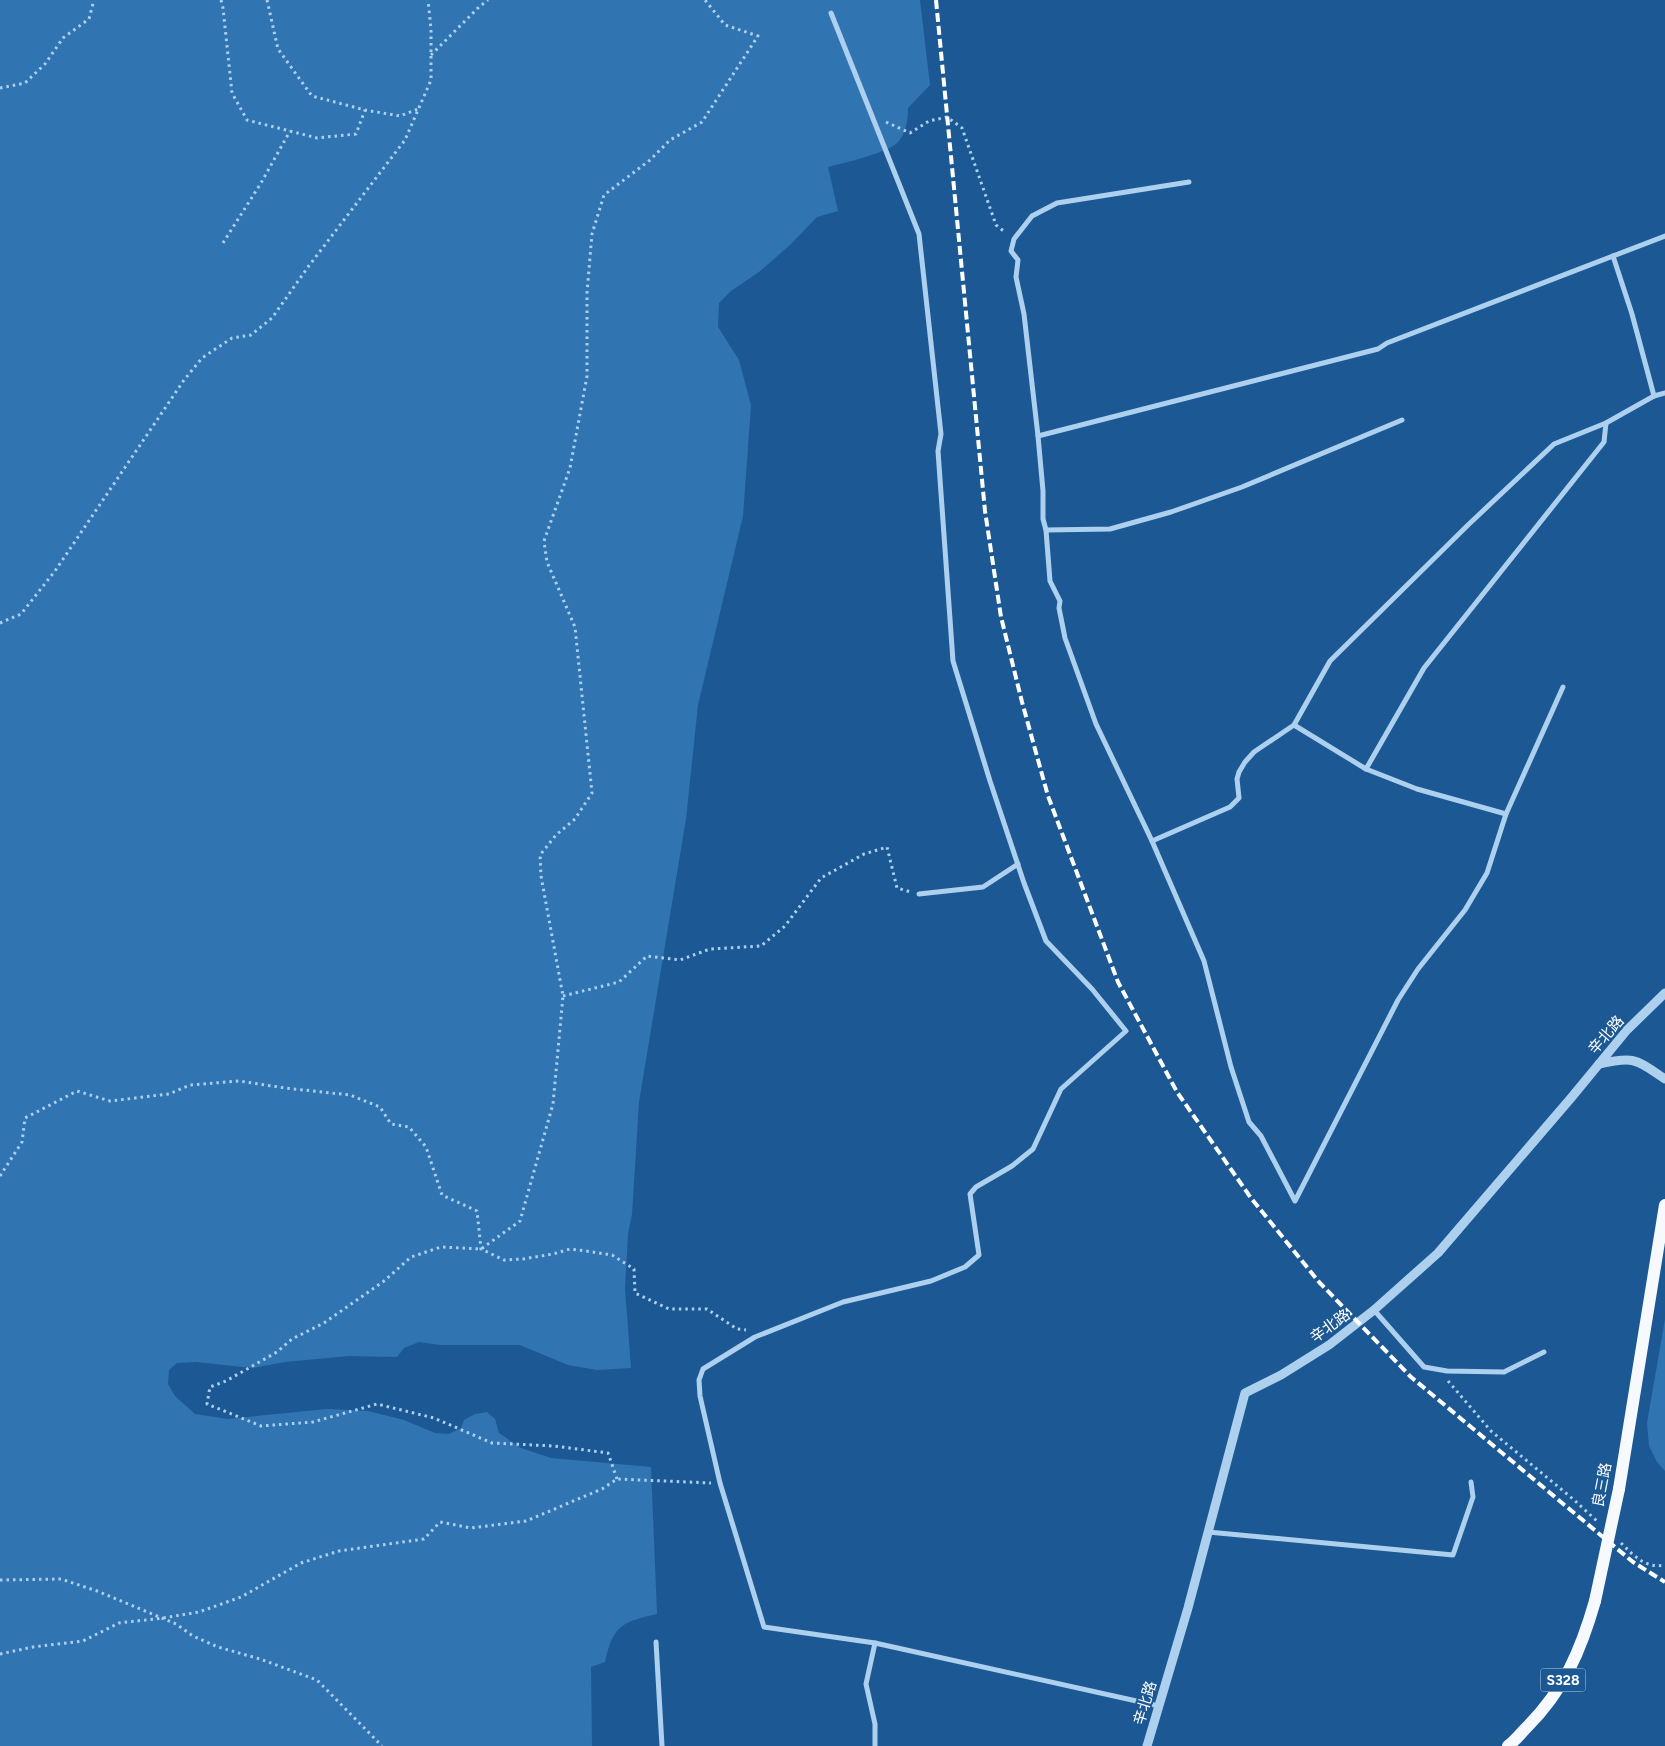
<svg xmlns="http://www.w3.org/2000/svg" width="1665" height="1746" font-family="Figtree,'Noto Sans SC',sans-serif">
  <rect width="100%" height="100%" fill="#1c5994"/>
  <!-- green -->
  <g fill="#3074b2">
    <path d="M0,0H920L930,85L908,108C908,119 906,136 896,144C880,155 847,162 828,167L838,211L817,217L790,245L759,272L731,291L719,303L718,327L739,360L751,405L743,516L698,705L686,819L639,1102L632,1214L628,1234L625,1289L631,1368L597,1370L568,1365L520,1345H441L419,1342L404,1348L397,1357L349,1356L285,1362L252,1368L196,1362L177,1363L169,1370L168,1384L175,1396L195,1414L228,1419L327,1409L368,1411L404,1420L435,1433L449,1434L461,1428L464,1420L475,1414L487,1412L495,1419L499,1433L521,1448L551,1458L651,1467L657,1614C622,1622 613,1625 605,1662L591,1667L592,1746H0Z"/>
    <polygon points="1665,1319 1665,1471 1657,1462 1649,1446 1647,1423"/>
  </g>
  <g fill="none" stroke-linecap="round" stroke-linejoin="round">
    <!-- path -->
    <g stroke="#aed0ef" stroke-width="3" stroke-dasharray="2.5 4" stroke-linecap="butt">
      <polyline points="221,0 223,8 232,93 247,120 317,138 356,134 365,110"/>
      <polyline points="267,0 278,49 312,96 365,110 400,116 418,109"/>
      <polyline points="431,55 479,7 488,0"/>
      <polyline points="0,88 25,83 45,64 63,38 89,19 94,0"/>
      <polyline points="886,122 910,133 929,121 947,117 962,128 996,225 1006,233"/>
      <polyline points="223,243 261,183 290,131"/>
      <polyline points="0,623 21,614 55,571 184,380 202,358 232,338 251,335 272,318 308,267 405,140 431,80 431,29 428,0"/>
      <polyline points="563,996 619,982 647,956 680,960 710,949 761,946 785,926 821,878 864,854 887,847 897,888 911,892"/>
      <polyline points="0,1176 22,1142 25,1118 77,1091 110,1101 169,1094 190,1085 239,1081 285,1088 350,1095 380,1107 391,1124 409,1127 426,1147 442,1195 477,1211 481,1249 504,1260 523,1259 553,1254 570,1249 586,1251 612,1255 634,1269 635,1293 669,1309 707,1309 737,1329 746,1330"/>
      <polyline points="1448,1381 1491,1431 1573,1499 1598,1522"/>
      <polyline points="617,1479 608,1453 554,1446 492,1443 434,1418 377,1404 313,1422 261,1426 207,1404 210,1387 226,1381 277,1352 292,1339 324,1323 384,1281 411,1257 441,1247 481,1249 520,1221 553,1104 563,996 541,876 540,855 556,835 575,819 592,793 575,627 547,562 544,541 570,468 587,376 587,293 592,234 604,195 650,160 670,140 702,122 758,36 725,25 705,0"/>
      <path d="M1621,1543C1634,1556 1646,1569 1665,1565"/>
      <polyline points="0,1580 61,1579 97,1591 176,1624 193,1636 218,1647 260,1659 317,1680 382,1746"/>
      <polyline points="0,1654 33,1647 83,1641 119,1623 163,1618 199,1612 241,1597 301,1563 339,1551 424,1539 440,1522 471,1528 526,1521 602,1489 617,1479 711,1483"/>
    </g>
    <!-- minor -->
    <g stroke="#aed0ef" stroke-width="5">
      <polyline points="831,13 919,234 941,434 938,451 953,661 990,781 1024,883 1046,941 1092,989 1126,1031 1061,1089 1033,1149 1012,1166 976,1187 970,1194 979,1255 965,1267 931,1281 843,1302 755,1337 703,1369 699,1380 700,1396 720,1483 764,1627 875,1643 1159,1706"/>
      <polyline points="1189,182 1057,203 1032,216 1014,239 1011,251 1018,260 1016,277 1024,314 1038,436 1043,491 1043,519 1046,530 1050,581 1060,601 1059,608 1065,638 1096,724 1152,841 1204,961 1231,1067 1249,1122 1261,1136 1295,1201 1398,1000 1418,969 1465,910 1487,873 1506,814 1563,687"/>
      <polyline points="1613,256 1632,314 1654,396"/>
      <polyline points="1038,436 1378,349 1387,343 1665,236"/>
      <polyline points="1046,530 1110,529 1171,512 1242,487 1402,420"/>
      <polyline points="1294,725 1366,769 1417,789 1506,814"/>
      <polyline points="1366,769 1424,668 1604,442 1606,423"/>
      <polyline points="1152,841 1230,807 1239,798 1237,779 1239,772 1245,762 1254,752 1294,725 1330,661 1468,525 1554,444 1606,423 1654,396 1665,393"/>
      <polyline points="919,894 983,887 1018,864"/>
      <polyline points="1374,1310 1424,1367 1447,1371 1504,1372 1544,1352"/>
      <polyline points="1208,1532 1453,1555 1473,1497 1471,1482"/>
      <polyline points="656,1642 662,1746"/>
      <polyline points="875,1746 875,1724 866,1684 875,1643"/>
    </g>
    <!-- tertiary -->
    <g stroke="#aed0ef" stroke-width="9">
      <path d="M1599,1064C1635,1056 1635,1059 1665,1079"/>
      <polyline points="1147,1746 1188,1608 1245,1393 1281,1375 1329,1345 1374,1310 1438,1253 1571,1098 1627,1030 1665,993"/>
    </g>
    <!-- primary -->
    <g stroke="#f6faff" stroke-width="12">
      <polyline points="1619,1489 1665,1205"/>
      <path d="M1508,1746C1515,1741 1521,1733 1527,1727C1564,1690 1581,1650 1595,1601"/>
    </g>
    <!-- rail -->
    <polyline stroke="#fff" stroke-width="4" stroke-dasharray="9 4" stroke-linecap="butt" points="936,0 985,511 1001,617 1022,702 1048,796 1118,982 1177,1092 1251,1198 1319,1282 1411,1377 1633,1562 1665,1582"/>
    <!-- primary-bridge -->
    <polyline stroke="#f6faff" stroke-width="12" points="1595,1601 1619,1489"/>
  </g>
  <g text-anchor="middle" stroke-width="4" stroke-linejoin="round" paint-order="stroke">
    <!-- shield labels -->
    <rect fill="#1c5994" stroke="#bbcddf" stroke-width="1" x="1540.5" y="1668.5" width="45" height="23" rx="4"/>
    <g font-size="14" font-weight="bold" fill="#fff">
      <text x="1563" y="1685">S328</text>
    </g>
    <!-- street labels -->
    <g font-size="15" fill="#fff" stroke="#1c5994">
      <text transform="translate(1606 1035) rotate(-49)" y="5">辛北路</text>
      <text transform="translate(1330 1326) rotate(-36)" y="5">辛北路</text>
      <text transform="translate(1602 1485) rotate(-79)" y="5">良三路</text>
      <text transform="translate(1145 1703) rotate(-73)" y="5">辛北路</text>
    </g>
  </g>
</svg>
